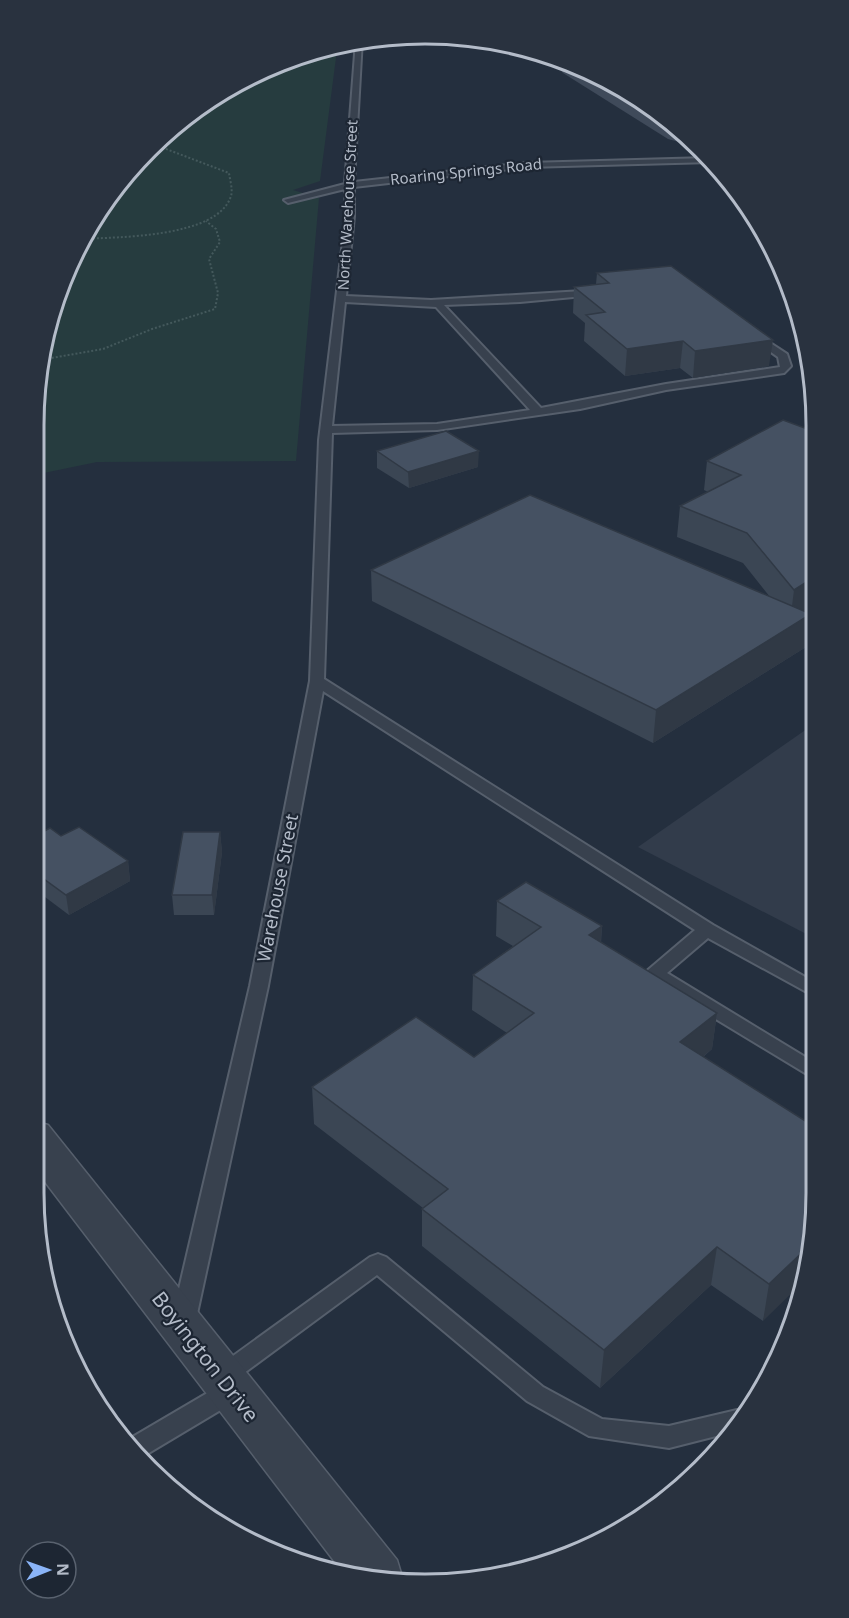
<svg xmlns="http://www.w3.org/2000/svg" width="849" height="1618" font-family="'Noto Sans',sans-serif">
  <rect width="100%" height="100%" fill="#242f3e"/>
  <!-- airport -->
  <polygon fill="#323c4b" points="814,724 814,938 638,847"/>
  <!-- green -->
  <path fill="#263c3f" d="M313,50H337L320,181L293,190L319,198L296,461L97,462L34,475C34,424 32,370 47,321C81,213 154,119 258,72C277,64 294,55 313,50Z"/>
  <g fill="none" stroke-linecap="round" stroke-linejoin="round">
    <!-- taxiway -->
    <polygon fill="#3f4a5a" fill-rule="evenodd" points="561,60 598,74 682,130 692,140 683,143 668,139 563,73 557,65"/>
    <defs>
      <g id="service">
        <path d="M362,39L354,182L527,163L708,158L712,162L527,167L354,187V216L346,296L431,300L599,290V294L595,295L520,302L444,305L541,408L666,384L780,367L778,357L751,338V334L755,333L787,354L791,366L784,373L666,390L580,409L437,430L332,433L324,679L713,925L814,982V996L708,938L667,973L815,1063V1079L648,978L646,974L648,970L695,930L323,691L268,986L195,1323L191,1330L183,1332L175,1330L171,1323L250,986L310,681L319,440L346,216L345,189L288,203L284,200L345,184L356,41ZM345,302L436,307L530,410L437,424L332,426Z"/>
        <polygon points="378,1254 386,1257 543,1387 602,1419 669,1426 737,1410 743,1412 728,1433 669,1448 589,1436 527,1401 377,1275 232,1382 239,1385 243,1392 239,1399 142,1457 124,1442 221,1385 215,1383 211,1376 215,1369 370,1257"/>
      </g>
      <g id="minor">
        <polygon points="365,38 364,43 352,41"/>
        <polygon points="33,1121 48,1125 397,1560 403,1580 344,1574 33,1166"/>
      </g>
    </defs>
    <!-- service casing -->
    <use href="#service" stroke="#565f6c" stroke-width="4"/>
    <!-- minor casing -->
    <use href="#minor" stroke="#565f6c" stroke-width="3"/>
    <!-- path-far1 -->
    <polyline stroke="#44595c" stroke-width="1.5" stroke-dasharray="2 2" stroke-linecap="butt" points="166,136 178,131 183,125 182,119"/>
    <!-- path -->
    <g stroke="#44595c" stroke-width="2" stroke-dasharray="2 2" stroke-linecap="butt">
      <polyline points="158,139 170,134"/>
      <path d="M81,239C117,237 218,238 231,196C233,190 230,180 229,173L153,144"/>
      <polyline points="40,360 103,349 152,329 215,309 218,293 209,259 220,242 216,229 206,221"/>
    </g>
    <!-- service -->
    <use href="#service" fill="#38414e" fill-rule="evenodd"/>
    <!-- minor -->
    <use href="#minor" fill="#38414e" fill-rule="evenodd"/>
  </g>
  <!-- wall -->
  <g fill="#3b4654">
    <polygon points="597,273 769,366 693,378 680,368 625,376 584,341 585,323 573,313 574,287 596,284"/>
    <polygon points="813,431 813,607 805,612 811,614 806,647 653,743 372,601 371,570 770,597 743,563 677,537 680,506 708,492 704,490 707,461"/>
    <polygon points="377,451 478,467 409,488 377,468"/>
    <polygon points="220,832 222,852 214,915 174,915 172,895"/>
    <polygon points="61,836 128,861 130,881 69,915 33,888 33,837"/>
    <polygon points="497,901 602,926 601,943 717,1013 712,1049 703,1057 815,1127 763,1321 711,1285 600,1388 422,1246 422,1209 423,1208 314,1124 312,1087 474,1057 507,1033 472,1010 473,975 513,946 496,936"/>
  </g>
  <!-- shaded-wall -->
  <g fill="#303945">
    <polygon points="773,340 769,366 693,378 695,351"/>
    <polygon points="683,341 680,368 625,376 627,349"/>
    <polygon points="479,451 478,467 409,488 408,472"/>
    <polygon points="813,578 813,607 790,622 794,590"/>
    <polygon points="811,614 806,647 653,743 656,710"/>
    <polygon points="220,832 222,852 214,915 212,895"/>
    <polygon points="128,861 130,881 69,915 66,895"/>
    <polygon points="602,926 599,961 589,935"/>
    <polygon points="717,1013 712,1049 676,1079 680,1042"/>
    <polygon points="815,1190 815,1219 809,1195"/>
    <polygon points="811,1244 805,1280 763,1321 769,1284"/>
    <polygon points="717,1247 711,1285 600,1388 604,1350"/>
    <polygon points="69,1331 72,1352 72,1354 66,1343"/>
  </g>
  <!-- building -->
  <g fill="#455162" stroke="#303945" stroke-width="1.5">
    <polygon points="671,266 773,340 695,351 683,341 627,349 586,315 605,312 574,287 609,283 597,273"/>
    <polygon points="783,420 813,431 813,578 794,590 747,533 680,506 741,475 707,461"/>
    <polygon points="446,431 479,451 408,472 377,451"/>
    <polygon points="530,495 811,614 656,710 371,570"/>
    <polygon points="79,827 128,861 66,895 33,871 33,837 50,828 61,836"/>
    <polygon points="183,832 220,832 212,895 172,895"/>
    <polygon points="526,882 602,926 589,935 717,1013 680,1042 815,1127 815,1190 809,1195 815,1199 815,1219 811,1244 769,1284 717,1247 604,1350 422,1209 448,1189 312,1087 416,1017 474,1057 534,1013 473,975 541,927 497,901"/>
    <polygon points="60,1331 69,1331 66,1343"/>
  </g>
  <g text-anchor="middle" stroke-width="4.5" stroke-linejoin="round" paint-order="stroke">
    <!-- far-street labels -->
    <g font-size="15" fill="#b4bcc9" stroke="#1d2633">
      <text transform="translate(466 172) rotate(-6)" y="5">Roaring Springs Road</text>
      <text transform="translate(348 205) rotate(-87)" y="5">North Warehouse Street</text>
    </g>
    <!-- street labels -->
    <g font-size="18" fill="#b4bcc9" stroke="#1d2633">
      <text transform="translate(278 888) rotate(-79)" y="6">Warehouse Street</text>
    </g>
    <!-- near-street labels -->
    <g font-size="21" fill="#b4bcc9" stroke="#1d2633">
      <text transform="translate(205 1357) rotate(52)" y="7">Boyington Drive</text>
    </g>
  </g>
  <!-- crop -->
  <path d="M0 0H849V1618H0ZM425 44H425A381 381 0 0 1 806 425V1193A381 381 0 0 1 425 1574H425A381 381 0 0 1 44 1193V425A381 381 0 0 1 425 44Z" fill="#29323f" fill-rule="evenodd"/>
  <path fill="none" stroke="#b4bcc9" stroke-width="3" d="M425 44H425A381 381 0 0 1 806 425V1193A381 381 0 0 1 425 1574H425A381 381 0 0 1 44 1193V425A381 381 0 0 1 425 44Z"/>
  <!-- north arrow -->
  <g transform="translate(48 1570) rotate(89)"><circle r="28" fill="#1d2633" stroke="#59626f" stroke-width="1.5"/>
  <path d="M0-4.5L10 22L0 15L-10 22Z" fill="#8ab4f8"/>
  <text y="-9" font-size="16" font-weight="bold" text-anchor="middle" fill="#b4bcc9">N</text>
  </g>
</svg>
